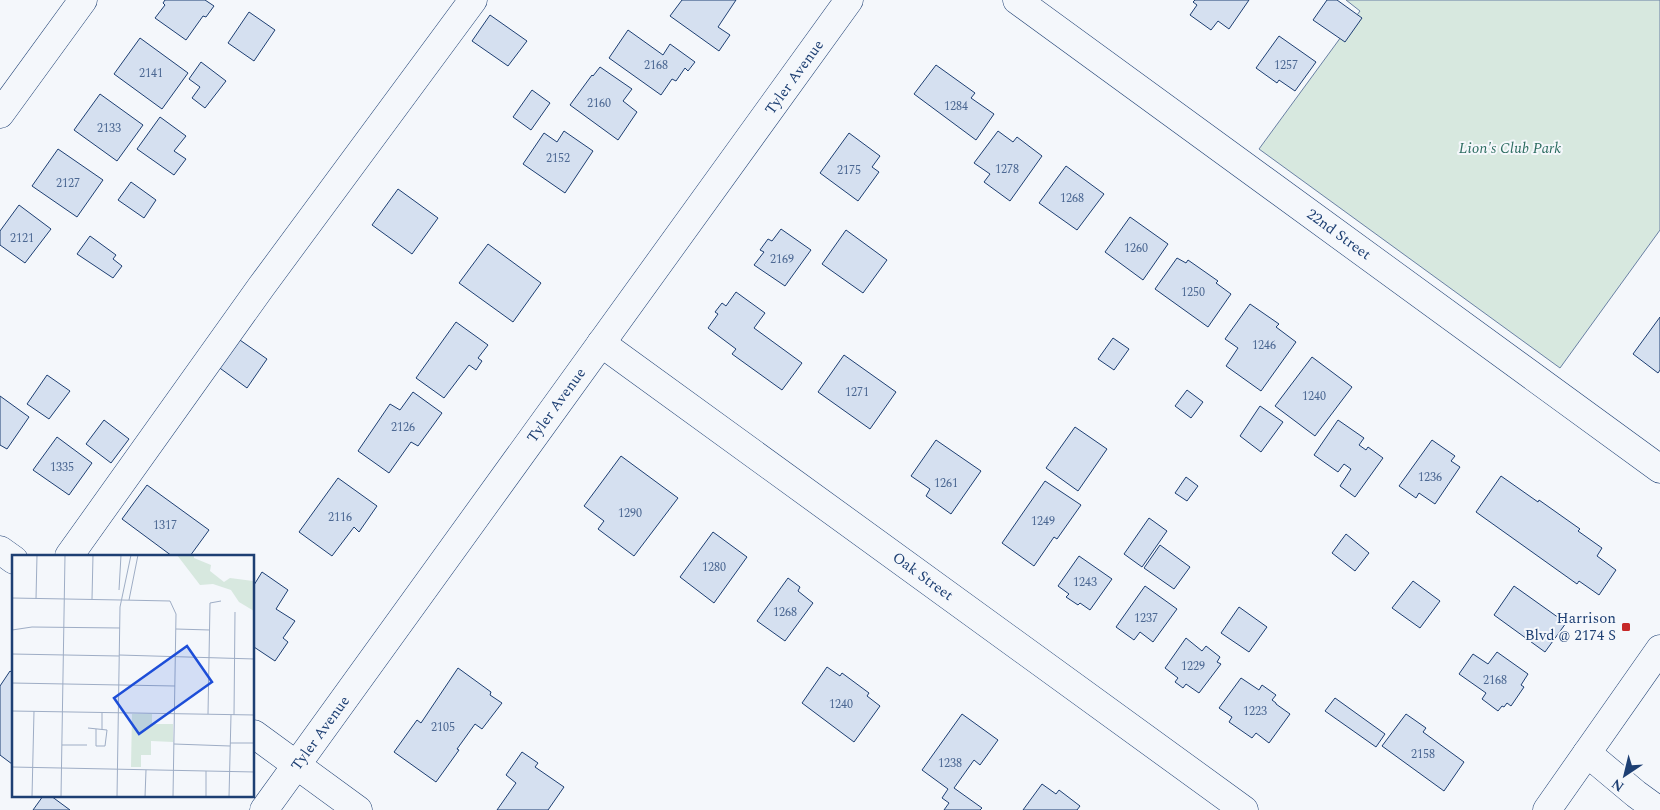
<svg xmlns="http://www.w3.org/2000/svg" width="1660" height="810" font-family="Spectral,serif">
  <rect width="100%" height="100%" fill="#f4f7fb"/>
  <!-- green -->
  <polygon fill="#d7e8df" stroke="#687fa3" points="1346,0 1660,0 1660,230 1560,368 1259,149 1360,11"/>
  <!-- building -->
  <g fill="#d5e0f0" stroke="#1d3f73">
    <polygon points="165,0 205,0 214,6 206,17 203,16 186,40 155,18 165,5 163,3"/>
    <polygon points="682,0 736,0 718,27 730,35 719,51 670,16"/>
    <polygon points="1195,0 1249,0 1229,29 1218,21 1211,30 1190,15 1197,5 1193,2"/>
    <polygon points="1327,0 1337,0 1362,18 1345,42 1313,20"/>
    <polygon points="249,12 275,30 254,61 228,43"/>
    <polygon points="490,15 527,41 508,66 472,41"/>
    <polygon points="628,30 663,55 670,44 695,62 688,71 685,68 676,81 672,79 661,95 609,58"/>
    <polygon points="1279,36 1316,62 1295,91 1279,80 1277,83 1256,68"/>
    <polygon points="140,38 188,73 162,109 114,74"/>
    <polygon points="201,62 226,81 205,108 192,98 200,87 189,79"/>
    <polygon points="936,65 975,93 971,98 994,114 976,140 914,94"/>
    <polygon points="600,67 632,89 623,101 637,112 618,140 570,105 592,75 593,76"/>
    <polygon points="532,90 550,103 531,130 513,117"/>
    <polygon points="100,94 143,125 117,161 74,130"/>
    <polygon points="160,117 186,136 174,151 186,159 174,175 137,149"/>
    <polygon points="564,131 593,151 565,193 523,164 544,133 557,142"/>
    <polygon points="998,131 1013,142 1017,137 1042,156 1010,201 984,182 990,174 974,163"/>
    <polygon points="849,133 880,156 872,167 879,172 858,201 820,173"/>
    <polygon points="58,149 103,180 77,217 32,186"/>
    <polygon points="1066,166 1104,194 1077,230 1039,203"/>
    <polygon points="131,182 156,200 144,218 118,200"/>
    <polygon points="398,189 438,218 412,254 372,225"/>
    <polygon points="19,205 51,229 25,263 0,245 0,231"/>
    <polygon points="1130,217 1168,244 1143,280 1105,252"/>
    <polygon points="781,229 811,250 785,286 754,265 764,252 760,250 768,239 772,241"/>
    <polygon points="846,230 887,260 863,293 822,264"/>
    <polygon points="90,236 116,255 113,259 122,266 113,278 77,254"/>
    <polygon points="488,244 541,283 513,322 459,283"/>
    <polygon points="1177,258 1186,263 1188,260 1218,281 1216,283 1231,294 1208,327 1155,289"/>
    <polygon points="736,292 765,313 754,328 802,363 782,390 732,354 736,349 708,328 718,314 715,312 722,303 726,306"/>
    <polygon points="1250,304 1279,324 1276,327 1296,342 1261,391 1226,366 1238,348 1225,339"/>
    <polygon points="1660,317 1660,370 1658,373 1633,354"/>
    <polygon points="456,322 488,345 478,358 482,361 476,370 469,365 444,398 416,378"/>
    <polygon points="237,338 267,359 247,388 217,366"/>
    <polygon points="1113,338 1129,349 1114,370 1098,359"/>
    <polygon points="844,355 896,392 870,429 818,392"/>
    <polygon points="1312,357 1352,387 1315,436 1275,406"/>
    <polygon points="47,375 70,391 49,419 27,404"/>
    <polygon points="1187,390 1203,402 1191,418 1175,406"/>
    <polygon points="413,392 442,413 418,446 411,442 389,473 358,451 390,404 400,410"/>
    <polygon points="0,396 29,417 7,449 0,445"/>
    <polygon points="1260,406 1283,422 1261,452 1240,436"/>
    <polygon points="104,420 129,439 111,463 86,444"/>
    <polygon points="1338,420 1364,438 1359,445 1366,450 1368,447 1383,458 1355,497 1340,486 1351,469 1344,464 1338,472 1314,455"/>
    <polygon points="1075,427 1107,449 1078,491 1046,468"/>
    <polygon points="57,437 92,463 69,495 33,470"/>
    <polygon points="936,440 981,471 951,514 926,496 930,489 911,476"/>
    <polygon points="1432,440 1455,456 1451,461 1460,467 1435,504 1419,493 1416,498 1399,486"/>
    <polygon points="621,456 678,498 634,556 598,529 604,521 584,506"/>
    <polygon points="1501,476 1538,502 1539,500 1580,529 1578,531 1602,548 1597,556 1616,570 1599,595 1579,581 1577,584 1476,512"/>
    <polygon points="1186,477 1198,486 1187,501 1175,493"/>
    <polygon points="338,478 377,506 359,532 354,527 332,556 299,532"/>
    <polygon points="1045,481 1081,505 1057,539 1054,537 1034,566 1002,543"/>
    <polygon points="147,485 209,530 190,556 172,556 122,519"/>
    <polygon points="1149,518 1167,531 1142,567 1124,554"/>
    <polygon points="713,532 747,557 714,603 680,577"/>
    <polygon points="1346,534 1369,553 1355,571 1332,553"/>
    <polygon points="1160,545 1190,567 1174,589 1144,568"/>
    <polygon points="1079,556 1112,579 1090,610 1080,603 1078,605 1066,597 1069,594 1058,586"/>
    <polygon points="262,572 288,590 276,609 295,621 283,638 288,642 275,661 254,647 254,585"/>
    <polygon points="788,578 800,587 798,591 813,603 785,641 757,621"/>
    <polygon points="1413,581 1440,601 1420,628 1392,608"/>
    <polygon points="1145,586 1177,609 1153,642 1140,632 1134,640 1116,627"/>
    <polygon points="1514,586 1566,623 1545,652 1494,615"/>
    <polygon points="1239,607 1267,627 1249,652 1221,633"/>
    <polygon points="1186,638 1202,651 1206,646 1220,657 1217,662 1221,664 1199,693 1186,684 1183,688 1175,682 1178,678 1165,668"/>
    <polygon points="1497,652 1528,674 1521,685 1524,687 1511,706 1507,703 1504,707 1502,706 1498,711 1482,699 1486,693 1459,674 1473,654 1488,664"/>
    <polygon points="827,667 840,676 842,673 869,693 867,696 880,706 854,742 802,703"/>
    <polygon points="458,668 491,692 490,695 502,703 482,729 475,724 457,749 459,750 436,782 394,752 417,720 421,723"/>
    <polygon points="10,671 14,674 14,761 12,764 0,755 0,686"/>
    <polygon points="1241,678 1259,690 1262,685 1276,695 1272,700 1276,703 1276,704 1290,714 1269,743 1256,733 1252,738 1229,722 1232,717 1219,708"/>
    <polygon points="1335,698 1385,734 1376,747 1325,711"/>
    <polygon points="962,714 998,740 980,765 974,760 954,788 982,808 980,810 944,810 949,803 942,798 948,789 922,770"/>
    <polygon points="1406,714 1426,728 1423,732 1464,762 1444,791 1382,746"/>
    <polygon points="522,752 538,763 535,767 564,787 548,810 497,810 516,783 506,775"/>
    <polygon points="1042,784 1056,794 1059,790 1080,806 1077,810 1023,810"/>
    <polygon points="43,796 51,796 70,810 33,810"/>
  </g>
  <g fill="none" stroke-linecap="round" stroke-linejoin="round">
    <defs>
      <g id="minor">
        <polyline points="1017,0 1660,469"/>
        <polyline points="0,114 83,0"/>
        <polyline points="601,343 1244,810"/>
        <polyline points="0,550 14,560"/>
        <polyline points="69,556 261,287 473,0"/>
        <polyline points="254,734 358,810"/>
        <polyline points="1587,753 1636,794 1658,810"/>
        <polyline points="264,810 849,0"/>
      </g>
      <polyline id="major" points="1547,810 1660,649"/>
    </defs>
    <!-- minor casing -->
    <use href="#minor" stroke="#1d3f73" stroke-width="29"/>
    <!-- major casing -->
    <use href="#major" stroke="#1d3f73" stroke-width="29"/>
    <!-- minor -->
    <use href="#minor" stroke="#f4f7fb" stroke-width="28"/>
    <!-- major -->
    <use href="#major" stroke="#f4f7fb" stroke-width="28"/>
  </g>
  <!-- markers -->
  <rect fill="#c62828" stroke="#f4f7fb" stroke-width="2" x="1621" y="622" width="10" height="10" rx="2.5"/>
  <g text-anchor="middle" stroke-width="4" stroke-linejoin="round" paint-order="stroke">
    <!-- number labels -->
    <g font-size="12" fill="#4b6792">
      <text x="656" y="69">2168</text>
      <text x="1286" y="69">1257</text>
      <text x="151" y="77">2141</text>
      <text x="599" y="107">2160</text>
      <text x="956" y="110">1284</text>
      <text x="109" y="132">2133</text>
      <text x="558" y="162">2152</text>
      <text x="1007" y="173">1278</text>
      <text x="849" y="174">2175</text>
      <text x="68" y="187">2127</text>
      <text x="1072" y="202">1268</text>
      <text x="22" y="242">2121</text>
      <text x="1136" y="252">1260</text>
      <text x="782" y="263">2169</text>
      <text x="1193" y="296">1250</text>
      <text x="1264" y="349">1246</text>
      <text x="857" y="396">1271</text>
      <text x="1314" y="400">1240</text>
      <text x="403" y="431">2126</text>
      <text x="62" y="471">1335</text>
      <text x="1430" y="481">1236</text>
      <text x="946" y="487">1261</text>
      <text x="630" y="517">1290</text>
      <text x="340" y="521">2116</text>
      <text x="1043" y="525">1249</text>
      <text x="165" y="529">1317</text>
      <text x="714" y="571">1280</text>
      <text x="1085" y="586">1243</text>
      <text x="785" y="616">1268</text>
      <text x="1146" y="622">1237</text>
      <text x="1193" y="670">1229</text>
      <text x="1495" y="684">2168</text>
      <text x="841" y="708">1240</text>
      <text x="1255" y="715">1223</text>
      <text x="443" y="731">2105</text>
      <text x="1423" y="758">2158</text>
      <text x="950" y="767">1238</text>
    </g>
    <!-- street labels -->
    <g font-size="15" fill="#1d3f73" stroke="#f4f7fb">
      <text transform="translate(794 77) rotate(-54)" y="5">Tyler Avenue</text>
      <text transform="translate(1339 234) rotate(36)" y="5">22nd Street</text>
      <text transform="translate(556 405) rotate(-54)" y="5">Tyler Avenue</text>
      <text transform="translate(923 576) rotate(36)" y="5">Oak Street</text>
      <text transform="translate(320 733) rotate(-54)" y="5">Tyler Avenue</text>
    </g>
    <!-- park labels -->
    <g font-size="15" font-style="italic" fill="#2c6c60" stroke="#f4f7fb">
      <text x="1510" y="153">Lion's Club Park</text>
    </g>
    <!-- poi labels -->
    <g font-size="15" fill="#1d3f73" stroke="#f4f7fb" text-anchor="end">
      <text x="1616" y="623">Harrison<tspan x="1616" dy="17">Blvd @ 2174 S</tspan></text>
    </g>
  </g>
  <!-- overview -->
  <g transform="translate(12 555)">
    <rect width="242" height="242" fill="#f4f7fb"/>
    <path d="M165,0H182V3L199,10L198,16L212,27L218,23L241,26L242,19V56L227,47L219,35L201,29L188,30ZM120,159H140V169H161V187L139,186V200H129V212H119Z" fill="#d7e8df"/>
    <path fill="none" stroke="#9eadc5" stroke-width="1" d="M107,35L109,0M0,43L109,45M24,44L25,0M80,44L81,0M110,45L158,46L164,59L161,242M117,45L126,0M164,74L198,75M0,75L20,72L108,73M0,99L107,101M107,100L243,104M0,128L163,131M0,156L243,160M196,159L198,48L209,46M222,160L223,57M76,173L95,175L93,191H84V174M90,174V157M218,188H243M162,189L218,191M50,190H75M0,212L243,217M20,242L22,156M49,242L53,0M105,242L108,52L119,0M133,242L134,215M194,242V216M217,242L219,160"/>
    <path fill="#1d4ed8" fill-opacity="0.15" stroke="#1d4ed8" stroke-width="2.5" d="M175,91L200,127L127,179L102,143Z"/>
    <rect width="242" height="242" fill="none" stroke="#1d3f73" stroke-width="2.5"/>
  </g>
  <!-- north arrow -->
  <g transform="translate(1625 775) rotate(215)" stroke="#f4f7fb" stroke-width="4" paint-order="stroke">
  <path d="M0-4L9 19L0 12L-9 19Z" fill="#1d3f73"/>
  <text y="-8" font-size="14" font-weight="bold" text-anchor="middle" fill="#1d3f73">N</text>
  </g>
</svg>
